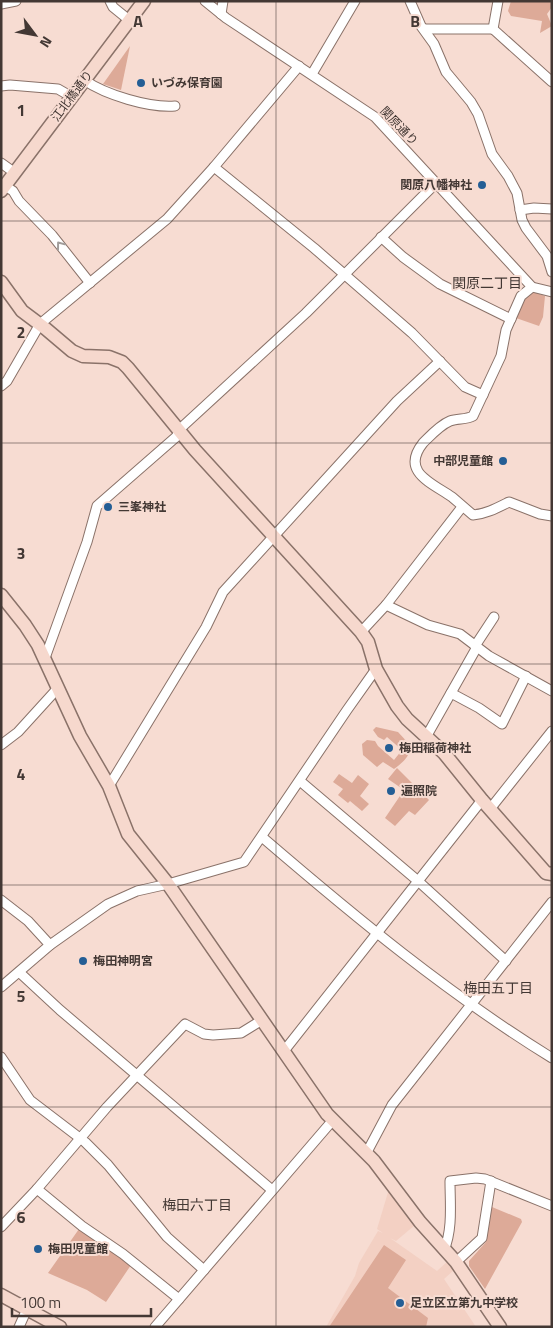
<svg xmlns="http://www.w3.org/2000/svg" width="553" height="1328" font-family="'Titillium Web','Noto Sans JP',sans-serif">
  <rect width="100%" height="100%" fill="#f7dcd2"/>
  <!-- built -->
  <polygon fill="#f3d0c3" points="389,1189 415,1225 396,1241 390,1238 437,1271 448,1261 455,1269 444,1279 476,1327 326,1327 355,1276 359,1263 378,1231 383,1233 377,1229"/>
  <!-- green -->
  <g fill="#ddaa98">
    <polygon points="511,1 552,1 552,7 547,14 552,26 540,33 542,21 511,16 508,11"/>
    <polygon points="130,46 121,90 103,84"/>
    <path d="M534,292L545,296L543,317L539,326L516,318C520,307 523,297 534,292Z"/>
    <path d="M376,727L398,732L410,745C411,756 402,763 394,769L383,762L377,767L363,755L362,744L367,740L375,741L378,746L394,760L402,750L387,737L384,740L378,737L373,730Z"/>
    <polygon points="397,768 429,800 415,815 409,811 395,826 385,818 404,790 388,779"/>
    <polygon points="339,774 352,783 358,775 369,784 360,796 369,804 362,811 350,801 348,803 338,795 343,789 333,782"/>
    <polygon points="492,1207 521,1219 522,1222 485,1289 469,1266 469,1261 486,1242"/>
    <polygon points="79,1229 131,1265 106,1302 87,1290 48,1273"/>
    <polygon points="384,1245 406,1260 388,1288 428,1318 426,1327 329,1327"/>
  </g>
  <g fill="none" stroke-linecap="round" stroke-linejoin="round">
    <defs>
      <g id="street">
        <polyline points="110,1 113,7 129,20"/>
        <polyline points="205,1 226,18 375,117 532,287 552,292"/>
        <polyline points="410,1 421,26 434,44 446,72 471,102 478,114 492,154 508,176 517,193 522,220 526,228 547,256 552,272"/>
        <polyline points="498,1 493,29 552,82"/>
        <polyline points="1,4 16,1"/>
        <polyline points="221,14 223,1"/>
        <polyline points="424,29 493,29"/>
        <polyline points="312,74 355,1"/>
        <path d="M84,80C106,95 149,108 175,106"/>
        <polyline points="1,86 10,85 58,89 72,97"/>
        <polyline points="1,163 15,173"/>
        <polyline points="214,167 314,248 412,333 465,387 483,395"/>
        <polyline points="5,186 13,191 19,201 52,235 90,283"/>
        <polyline points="520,210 534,208 552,209"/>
        <polyline points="381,237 403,257 440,284 511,319"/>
        <path d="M532,287L521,296L506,330L501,356L473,416C466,420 458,418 450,421C440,425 431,435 423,443C400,472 432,483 452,497C459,503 466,509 473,515C486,514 497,508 509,502L540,514L552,516"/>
        <polyline points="1,386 7,381 40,324 167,219 214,167 299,66"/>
        <polyline points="386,605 428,625 460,634 489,656 552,691"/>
        <polyline points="361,632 386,605 462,507"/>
        <polyline points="475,646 494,617"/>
        <polyline points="45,658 87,542 97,506 176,437 182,427 306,313 436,183"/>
        <polyline points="451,693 479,708 502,724 526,676"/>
        <polyline points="426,737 477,647"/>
        <polyline points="1,745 18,732 58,688"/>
        <polyline points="300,781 418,881 506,961"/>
        <polyline points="109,786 206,627 223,592 397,401 440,361"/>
        <polyline points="490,809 552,731"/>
        <path d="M262,837C354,916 448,994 552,1058"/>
        <polyline points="1,900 28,921 50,945"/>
        <polyline points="19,972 60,1010 272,1190"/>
        <polyline points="1,987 50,945 108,904 137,891 168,884 244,862 347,710 376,669"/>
        <polyline points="284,1051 482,800"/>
        <polyline points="1,1057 30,1100 85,1142 108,1165 167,1237 204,1270"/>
        <polyline points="367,1152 392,1105 552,902"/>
        <polyline points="37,1189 82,1226 123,1254 179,1299"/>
        <polyline points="1,1227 37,1189 107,1107 185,1024 204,1034 213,1035 241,1033 262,1020"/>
        <path d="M444,1250C453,1229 450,1203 450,1181L476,1178L485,1179L552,1206"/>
        <polyline points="456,1262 482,1238 491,1181"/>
        <polyline points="19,1327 27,1309"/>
        <polyline points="155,1327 333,1120"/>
      </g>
      <g id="secondary">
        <polyline points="1,191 144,1"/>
        <polyline points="1,282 22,311 46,329 72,351 83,356 109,357 122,362 128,368 195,450 361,632 368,642 376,669 397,706 407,719 444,753 482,800 546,873 552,874"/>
        <polyline points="1,595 25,625 38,645 80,736 109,786 128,834 168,884 327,1114 374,1161 420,1222 456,1262 500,1327"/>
        <polyline points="1,1295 60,1327"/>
      </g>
    </defs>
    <!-- street casing -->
    <use href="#street" stroke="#8a7269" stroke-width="11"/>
    <!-- secondary casing -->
    <use href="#secondary" stroke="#8a7269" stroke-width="15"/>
    <!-- street -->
    <use href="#street" stroke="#fff" stroke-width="9"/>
    <!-- secondary -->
    <use href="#secondary" stroke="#f6d8cd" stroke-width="12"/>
  </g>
  <!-- one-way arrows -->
  <defs><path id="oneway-chevron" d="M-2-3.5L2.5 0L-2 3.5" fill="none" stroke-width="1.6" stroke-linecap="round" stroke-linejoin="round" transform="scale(1.25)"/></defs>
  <use stroke="#a19c9a" href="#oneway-chevron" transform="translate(60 245) rotate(-127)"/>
  <!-- grid -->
  <path fill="none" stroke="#433834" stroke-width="1" stroke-opacity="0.55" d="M276,1V1327M1,221H552M1,443H552M1,664H552M1,885H552M1,1107H552"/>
  <!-- markers -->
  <g fill="#245e95" stroke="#f7dcd2" stroke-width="2">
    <circle cx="141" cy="83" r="5"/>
    <circle cx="482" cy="185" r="5"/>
    <circle cx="503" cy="461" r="5"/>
    <circle cx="108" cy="507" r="5"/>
    <circle cx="389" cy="748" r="5"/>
    <circle cx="391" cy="791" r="5"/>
    <circle cx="83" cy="961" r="5"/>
    <circle cx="38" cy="1249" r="5"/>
    <circle cx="400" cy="1303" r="5"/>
  </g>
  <g text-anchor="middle" stroke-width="4" stroke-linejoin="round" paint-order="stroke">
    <!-- poi labels -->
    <g font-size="12" font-weight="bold" fill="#433834" stroke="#f7dcd2" text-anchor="start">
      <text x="151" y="87">いづみ保育園</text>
      <text x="472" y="189" text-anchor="end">関原八幡神社</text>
      <text x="493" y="465" text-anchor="end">中部児童館</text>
      <text x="118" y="511">三峯神社</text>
      <text x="399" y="752">梅田稲荷神社</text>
      <text x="401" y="795">遍照院</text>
      <text x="93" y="965">梅田神明宮</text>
      <text x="48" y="1253">梅田児童館</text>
      <text x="410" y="1307">足立区立第九中学校</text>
    </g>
    <!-- street labels -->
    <g font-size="12" fill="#433834" stroke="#f7dcd2">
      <text transform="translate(72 96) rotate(-53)" y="4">江北橋通り</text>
      <text transform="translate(399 126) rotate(46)" y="4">関原通り</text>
    </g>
    <!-- neighbourhood labels -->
    <g font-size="14" fill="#433834" stroke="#f7dcd2">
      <text x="487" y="288">関原二丁目</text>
      <text x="498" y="993">梅田五丁目</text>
      <text x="197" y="1210">梅田六丁目</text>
    </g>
  </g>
  <g font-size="16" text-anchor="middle" font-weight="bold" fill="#433834" stroke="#f7dcd2" stroke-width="4" stroke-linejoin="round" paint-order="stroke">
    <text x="138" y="27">A</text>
    <text x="415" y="27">B</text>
    <text x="21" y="116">1</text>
    <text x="21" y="338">2</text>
    <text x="21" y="559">3</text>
    <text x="21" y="780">4</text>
    <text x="21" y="1002">5</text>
    <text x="21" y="1223">6</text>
  </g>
  <!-- border -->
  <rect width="553" height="1328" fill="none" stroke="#433834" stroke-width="5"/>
  <!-- north arrow -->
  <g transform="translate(35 35) rotate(122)" stroke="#f7dcd2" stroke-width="4" paint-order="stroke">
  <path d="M0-4L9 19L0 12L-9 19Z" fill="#433834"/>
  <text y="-8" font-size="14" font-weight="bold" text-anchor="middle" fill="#433834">N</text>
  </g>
  <!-- scale -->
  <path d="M12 1308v8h139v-8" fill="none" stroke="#433834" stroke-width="2.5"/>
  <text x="20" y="1308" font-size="15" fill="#433834" stroke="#f7dcd2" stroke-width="4" paint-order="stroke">100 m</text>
</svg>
